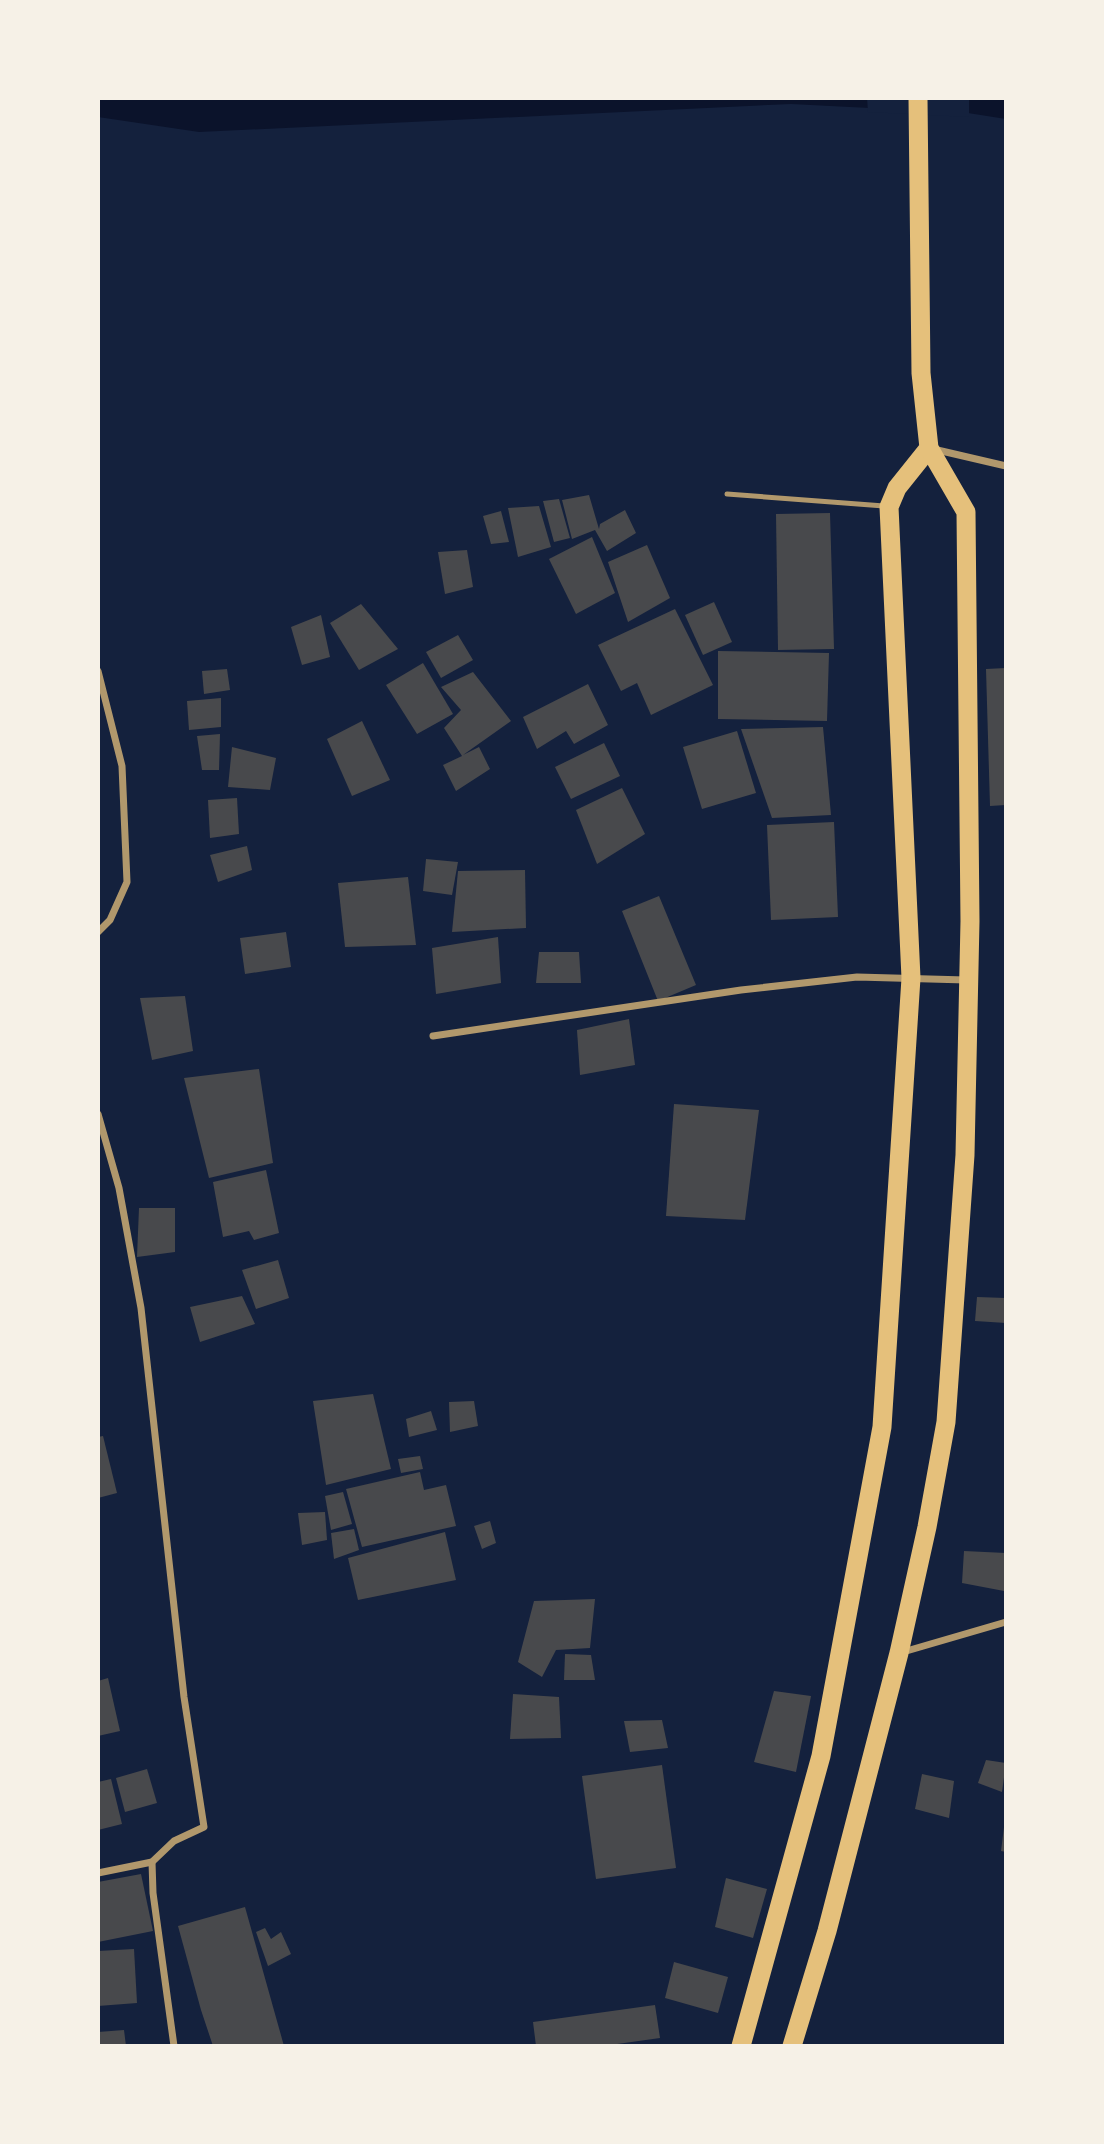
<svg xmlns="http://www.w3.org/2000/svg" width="1104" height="2144" font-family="'Nunito Sans',sans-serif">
  <rect width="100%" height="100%" fill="#14213d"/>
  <!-- water -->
  <polygon fill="#0b132b" points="98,98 1006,98 1006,119 968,113 791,104 199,132 98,117"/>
  <!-- pier -->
  <polygon fill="#14213d" points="867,98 969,98 969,117 868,112"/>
  <!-- building -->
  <g fill="#48494c">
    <polygon points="589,495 599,529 600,524 625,510 636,533 607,551 595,530 572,539 562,500"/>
    <polygon points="559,499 570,538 554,542 543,501"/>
    <polygon points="539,506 551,547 518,557 508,508"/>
    <polygon points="501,511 509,542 491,544 483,516"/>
    <polygon points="830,513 834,649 778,650 776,514"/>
    <polygon points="592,537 615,593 576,614 549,559"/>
    <polygon points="647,545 670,598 628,622 608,562"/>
    <polygon points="467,550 473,587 445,594 438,552"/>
    <polygon points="714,602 732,642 703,655 685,615"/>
    <polygon points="361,604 398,649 359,670 330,623"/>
    <polygon points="675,609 713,685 651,715 637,683 621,691 598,645"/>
    <polygon points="321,615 330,657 302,665 291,627"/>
    <polygon points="458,635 473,660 441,678 426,652"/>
    <polygon points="718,651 829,653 827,721 718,719"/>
    <polygon points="423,663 453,714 417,734 386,685"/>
    <polygon points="1006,668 1006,805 990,806 986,669"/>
    <polygon points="227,669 230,690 204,694 202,671"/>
    <polygon points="473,672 511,721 463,755 479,747 490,769 456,791 443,765 462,756 444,728 461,710 441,687"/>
    <polygon points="588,684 608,725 574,744 566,731 537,749 523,717"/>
    <polygon points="221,698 221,727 189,730 187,701"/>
    <polygon points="362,721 390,780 352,796 327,739"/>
    <polygon points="823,727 831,815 772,818 741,729"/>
    <polygon points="737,731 756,793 702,809 683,747"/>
    <polygon points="220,734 219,770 202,770 197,736"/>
    <polygon points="604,743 620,776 571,799 555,767"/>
    <polygon points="232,747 276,758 270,790 228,787"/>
    <polygon points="622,788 645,834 597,864 576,810"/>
    <polygon points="237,798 239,834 210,838 208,800"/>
    <polygon points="834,822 838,917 771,920 767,825"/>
    <polygon points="247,846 252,870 218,882 210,855"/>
    <polygon points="426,859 458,862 452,895 423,891"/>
    <polygon points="525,870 526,928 452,932 458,871"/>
    <polygon points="408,877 416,945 345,947 338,883"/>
    <polygon points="659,896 696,985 658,1001 622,911"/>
    <polygon points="286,932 291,967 245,974 240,938"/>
    <polygon points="498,937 501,983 436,994 432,948"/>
    <polygon points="539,952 579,952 581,983 536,983"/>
    <polygon points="185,996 193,1051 152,1060 140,998"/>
    <polygon points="629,1019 635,1065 580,1075 577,1030"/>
    <polygon points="259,1069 273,1163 209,1178 184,1078"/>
    <polygon points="674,1104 759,1110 745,1220 666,1216"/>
    <polygon points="266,1170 279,1233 254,1240 249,1231 223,1237 213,1182"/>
    <polygon points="139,1208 175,1208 175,1252 137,1257"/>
    <polygon points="278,1260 289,1298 256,1309 242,1270"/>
    <polygon points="242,1296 255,1324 200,1342 190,1307"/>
    <polygon points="977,1297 1006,1298 1006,1323 975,1321"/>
    <polygon points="373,1394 391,1469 326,1485 313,1401"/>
    <polygon points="474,1401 478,1426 450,1432 449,1402"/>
    <polygon points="431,1411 437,1430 409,1437 406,1419"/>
    <polygon points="103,1436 117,1493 98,1498 98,1437"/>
    <polygon points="420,1456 423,1469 401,1473 398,1459"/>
    <polygon points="420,1472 424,1490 446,1485 456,1526 362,1547 346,1489"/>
    <polygon points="343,1492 352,1524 331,1530 325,1496"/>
    <polygon points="325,1512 327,1540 302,1545 298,1513"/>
    <polygon points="490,1521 496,1543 482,1549 474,1526"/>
    <polygon points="354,1529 359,1550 334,1559 331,1533"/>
    <polygon points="445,1532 456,1580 358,1600 348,1558"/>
    <polygon points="964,1551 1006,1553 1004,1591 962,1583"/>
    <polygon points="595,1599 590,1648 556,1650 542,1677 518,1662 534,1601"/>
    <polygon points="565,1654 591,1655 595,1680 564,1680"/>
    <polygon points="108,1678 120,1731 98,1736 98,1681"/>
    <polygon points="774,1691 811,1696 796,1772 754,1762"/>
    <polygon points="513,1694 559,1697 561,1738 510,1739"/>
    <polygon points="662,1720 668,1748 630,1752 624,1721"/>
    <polygon points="986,1760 1006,1763 1002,1792 978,1783"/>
    <polygon points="662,1765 676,1868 596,1879 582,1776"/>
    <polygon points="147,1769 157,1803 125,1812 116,1778"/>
    <polygon points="922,1774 954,1781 949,1818 915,1809"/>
    <polygon points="111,1779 122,1824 98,1830 98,1782"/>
    <polygon points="1004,1827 1006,1827 1006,1852 1001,1851"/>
    <polygon points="141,1874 153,1931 98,1942 98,1882"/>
    <polygon points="726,1878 767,1889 753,1938 715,1927"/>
    <polygon points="245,1907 284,2046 213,2046 201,2010 178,1926"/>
    <polygon points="265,1928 271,1939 281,1932 291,1954 268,1966 256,1932"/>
    <polygon points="134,1949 137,2003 98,2006 98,1951"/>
    <polygon points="674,1962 728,1977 718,2013 665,1998"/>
    <polygon points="655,2005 660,2038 603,2046 536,2046 533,2022"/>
    <polygon points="124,2030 126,2046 98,2046 98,2032"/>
  </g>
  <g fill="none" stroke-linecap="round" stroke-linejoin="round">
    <!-- service -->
    <polyline stroke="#b1986c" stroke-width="5" points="727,494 884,506"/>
    <!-- minor -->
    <g stroke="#b1986c" stroke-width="7">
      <polyline points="933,449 1006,466"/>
      <polyline points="98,671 122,766 127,882 110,920 98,932"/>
      <polyline points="433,1036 741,990 857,977 966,980"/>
      <polyline points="98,1114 119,1188 141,1308 184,1697 204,1827 174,1841 152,1862 98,1873"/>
      <polyline points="903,1652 1006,1622"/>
      <polyline points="152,1862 153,1893 174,2046"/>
    </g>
    <!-- trunk -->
    <g stroke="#e5c07b" stroke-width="19">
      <polyline points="741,2046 821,1756 882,1427 911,978 889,507 897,488 929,448"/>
      <polyline points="792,2046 827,1931 899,1653 927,1527 946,1422 965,1155 970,921 966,512 929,448 921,373 918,98"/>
    </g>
  </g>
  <!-- border -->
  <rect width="1104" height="2144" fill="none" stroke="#f6f1e7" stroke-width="200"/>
</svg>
